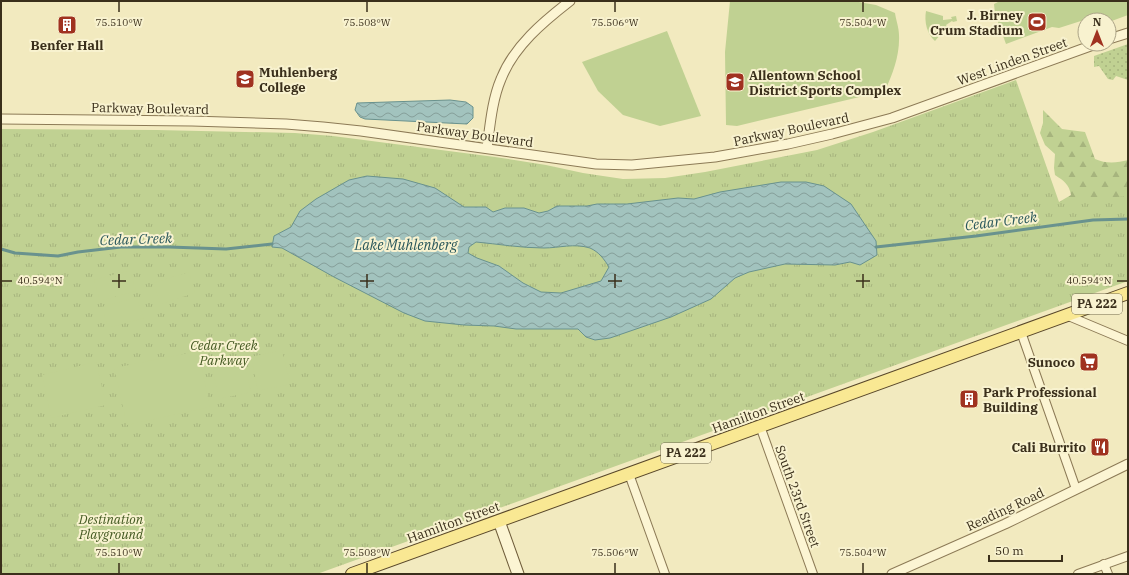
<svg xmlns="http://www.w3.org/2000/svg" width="1129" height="575" font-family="'IBM Plex Serif',serif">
  <defs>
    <pattern id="grass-dots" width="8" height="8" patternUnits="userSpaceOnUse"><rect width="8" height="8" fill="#c0d192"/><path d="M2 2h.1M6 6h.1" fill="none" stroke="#a6b47d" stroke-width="1.8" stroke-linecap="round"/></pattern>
    <pattern id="forest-firs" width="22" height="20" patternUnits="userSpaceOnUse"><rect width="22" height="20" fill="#c0d192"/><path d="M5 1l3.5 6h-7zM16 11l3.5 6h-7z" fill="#a6b47d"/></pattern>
    <pattern id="park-tufts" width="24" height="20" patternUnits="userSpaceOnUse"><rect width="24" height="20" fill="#c0d192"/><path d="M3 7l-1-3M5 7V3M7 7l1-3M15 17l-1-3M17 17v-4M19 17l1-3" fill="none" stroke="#a6b47d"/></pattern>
    <pattern id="water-waves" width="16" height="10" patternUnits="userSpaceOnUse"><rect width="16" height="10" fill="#a2c3be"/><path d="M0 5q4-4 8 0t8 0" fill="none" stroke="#859f9a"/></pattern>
  </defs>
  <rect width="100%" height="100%" fill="#f2eabf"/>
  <!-- grass -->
  <polygon fill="url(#grass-dots)" points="1128,44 1128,80 1116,76 1113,80 1108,79 1099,66 1094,67 1094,56"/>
  <!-- forest -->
  <path fill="url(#forest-firs)" d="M1043,110L1062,129L1085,132L1095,159C1106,164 1117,163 1128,160V215L1059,202L1071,195C1069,184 1064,181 1055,175L1054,168L1055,154L1045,145L1040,133L1043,123Z"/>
  <!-- park -->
  <polygon fill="url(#park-tufts)" points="1016,80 1059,202 1128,196 1128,281 317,574 1,574 1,129 157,130 295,133 333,136 495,157 546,165 583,173 623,179 665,178 705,172 817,150 873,132"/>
  <!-- pitch -->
  <g fill="#c0d192">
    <path d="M730,1H853L876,5L895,13C896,20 899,28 899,35C900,55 893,73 885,91L737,126L726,125L725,52Z"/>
    <polygon points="1000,1 1128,1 1128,15 1109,22 1109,20 1084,20 1059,28 1052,27 1006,44 995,14 994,4"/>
    <path d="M926,11L943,16V20L952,19L951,17L956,16L957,21L953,22L952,21L946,25L947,27L935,41C927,34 924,22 926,11Z"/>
    <polygon points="667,31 701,116 660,126 623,115 598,91 582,62"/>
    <polygon points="130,270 136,291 100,301 94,280"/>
    <polygon points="189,272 195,293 160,304 153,283"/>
    <polygon points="137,297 144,318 108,328 102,307"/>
    <polygon points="282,350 290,384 258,391 251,357"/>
    <polygon points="198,351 210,407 127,425 114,368"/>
    <polygon points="243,359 251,392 219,399 212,366"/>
    <polygon points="96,362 106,405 51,418 42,375"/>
  </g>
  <!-- water -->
  <g fill="url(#water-waves)" stroke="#69928e" fill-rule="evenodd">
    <polygon points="450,100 466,102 473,107 473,118 467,124 365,119 360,117 355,110 357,103"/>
    <path d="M367,176L403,179L435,188L464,207H486L493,212L505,208H524L539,213L548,211L557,206H587L597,204H627L678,198L694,199L720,192L781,182H806L824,186L851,204L876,241L877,255L860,265L850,262L835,265L785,264L749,272L735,278L711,299L671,317L610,338L595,340L586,337L578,329H516L494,326L464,325L425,321L404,313L334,277L282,248L272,247L274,236L291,227L300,211L316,199L349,180ZM476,242C498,244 521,248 544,248C559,248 574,243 590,248C599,252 604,259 609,267L601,281L561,293L541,292L523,283L499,266L477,258L468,253L469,247Z"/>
  </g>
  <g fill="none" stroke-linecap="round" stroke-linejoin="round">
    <!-- stream -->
    <g stroke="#69928e" stroke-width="3">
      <polyline points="876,247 976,236 1093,220 1128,219"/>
      <polyline points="1,249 15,253 58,256 78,252 121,247 169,247 226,249 272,244"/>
    </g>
    <defs>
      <g id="minor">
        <polyline points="1066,315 1128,341"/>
        <polyline points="1021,332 1076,489"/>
        <polyline points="760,426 813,574"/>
        <polyline points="629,474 665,574"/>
        <polyline points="1104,564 1108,574"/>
        <polyline points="1078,574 1128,556"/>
      </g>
      <g id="tertiary">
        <polyline points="1109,39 1128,33"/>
        <polyline points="1,119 192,121 286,124 323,127 361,131 596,164 632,165 715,157 788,144 832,134 892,118 1096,44"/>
        <path d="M487,148C490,126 492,100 501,79C514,46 543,22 570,1"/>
        <polyline points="892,574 1005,524 1128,464"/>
      </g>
      <polyline id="secondary" points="499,521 518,574"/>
      <polyline id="primary" points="352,574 1128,293"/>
    </defs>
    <!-- minor casing -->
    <use href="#minor" stroke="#8c7a56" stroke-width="10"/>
    <!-- tertiary casing -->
    <use href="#tertiary" stroke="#8c7a56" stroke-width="11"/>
    <!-- secondary casing -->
    <use href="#secondary" stroke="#6e5b39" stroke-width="13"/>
    <!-- primary casing -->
    <use href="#primary" stroke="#59472a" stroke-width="14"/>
    <!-- minor -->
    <use href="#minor" stroke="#fcf5d3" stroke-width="8"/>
    <!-- tertiary -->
    <use href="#tertiary" stroke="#fcf5d3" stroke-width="9"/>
    <!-- secondary -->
    <use href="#secondary" stroke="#fcf5d3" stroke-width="11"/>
    <!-- primary -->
    <use href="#primary" stroke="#f9e893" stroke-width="12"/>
  </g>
  <!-- ticks -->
  <path fill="none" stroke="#3a2f1b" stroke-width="1.5" d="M119,2V12M367,2V12M615,2V12M863,2V12M119,274V288M367,274V288M615,274V288M863,274V288M2,281H12M112,281H126M360,281H374M608,281H622M856,281H870M1117,281H1127M119,563V573M367,563V573M615,563V573M863,563V573"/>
  <!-- icons -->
  <defs>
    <symbol id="stadium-square" viewBox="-11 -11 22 22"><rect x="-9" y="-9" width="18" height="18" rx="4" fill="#a03220" stroke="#f8f2cf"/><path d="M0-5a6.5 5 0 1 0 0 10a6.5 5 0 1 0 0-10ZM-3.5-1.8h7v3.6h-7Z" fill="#fff"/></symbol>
    <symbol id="building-square" viewBox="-11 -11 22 22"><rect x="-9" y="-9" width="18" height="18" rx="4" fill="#a03220" stroke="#f8f2cf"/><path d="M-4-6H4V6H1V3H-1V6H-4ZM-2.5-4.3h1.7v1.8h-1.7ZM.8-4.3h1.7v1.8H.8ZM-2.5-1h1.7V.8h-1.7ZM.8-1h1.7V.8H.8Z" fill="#fff"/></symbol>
    <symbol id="university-square" viewBox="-11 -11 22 22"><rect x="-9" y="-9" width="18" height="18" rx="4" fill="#a03220" stroke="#f8f2cf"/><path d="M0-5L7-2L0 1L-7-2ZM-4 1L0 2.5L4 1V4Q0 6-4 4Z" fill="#fff"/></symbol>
    <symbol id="school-square" viewBox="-11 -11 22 22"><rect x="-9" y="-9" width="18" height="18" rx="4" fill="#a03220" stroke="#f8f2cf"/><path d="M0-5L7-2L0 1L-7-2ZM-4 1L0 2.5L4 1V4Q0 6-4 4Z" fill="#fff"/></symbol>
    <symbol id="supermarket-square" viewBox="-11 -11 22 22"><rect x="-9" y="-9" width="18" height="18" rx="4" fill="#a03220" stroke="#f8f2cf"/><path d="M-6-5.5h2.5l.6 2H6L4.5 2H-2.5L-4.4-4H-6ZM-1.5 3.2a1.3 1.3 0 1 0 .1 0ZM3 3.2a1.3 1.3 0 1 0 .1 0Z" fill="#fff"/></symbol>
    <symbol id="restaurant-square" viewBox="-11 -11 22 22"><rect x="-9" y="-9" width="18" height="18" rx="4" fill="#a03220" stroke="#f8f2cf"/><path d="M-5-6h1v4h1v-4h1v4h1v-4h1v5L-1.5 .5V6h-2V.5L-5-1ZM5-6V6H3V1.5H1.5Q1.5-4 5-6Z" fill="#fff"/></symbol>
  </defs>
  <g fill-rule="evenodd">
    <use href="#stadium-square" x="1026" y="11" width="22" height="22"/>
    <use href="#building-square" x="56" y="14" width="22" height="22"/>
    <use href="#university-square" x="234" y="68" width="22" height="22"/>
    <use href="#school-square" x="724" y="71" width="22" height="22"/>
    <use href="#supermarket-square" x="1078" y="351" width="22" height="22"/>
    <use href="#building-square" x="958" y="388" width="22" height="22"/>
    <use href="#restaurant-square" x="1089" y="436" width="22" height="22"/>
  </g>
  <g text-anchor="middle" stroke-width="4" stroke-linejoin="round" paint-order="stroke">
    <!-- shield labels -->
    <g fill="#f8f2cf" stroke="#736a51" stroke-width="1">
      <rect x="1072" y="294" width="50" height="20" rx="3"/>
      <rect x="661" y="443" width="50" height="20" rx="3"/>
    </g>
    <g font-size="12" font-weight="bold" fill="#3a2f1b">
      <text x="1097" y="308">PA 222</text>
      <text x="686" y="457">PA 222</text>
    </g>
    <!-- poi labels -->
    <g font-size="13" font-weight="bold" fill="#3a2f1b" stroke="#f8f2cf" text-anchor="end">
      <text x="1023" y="20">J. Birney<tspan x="1023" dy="15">Crum Stadium</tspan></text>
      <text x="67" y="50" text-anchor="middle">Benfer Hall</text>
      <text x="259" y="77" text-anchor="start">Muhlenberg<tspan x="259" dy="15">College</tspan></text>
      <text x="749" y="80" text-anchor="start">Allentown School<tspan x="749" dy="15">District Sports Complex</tspan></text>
      <text x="1075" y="367">Sunoco</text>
      <text x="983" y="397" text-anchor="start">Park Professional<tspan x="983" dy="15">Building</tspan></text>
      <text x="1086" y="452">Cali Burrito</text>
    </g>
    <!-- street labels -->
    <g font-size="13" fill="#3a2f1b" stroke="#f8f2cf">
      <text transform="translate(1012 61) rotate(-20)" y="5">West Linden Street</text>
      <text transform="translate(150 108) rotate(1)" y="5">Parkway Boulevard</text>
      <text transform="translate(791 129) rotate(-12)" y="5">Parkway Boulevard</text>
      <text transform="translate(475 134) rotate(8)" y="5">Parkway Boulevard</text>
      <text transform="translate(758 412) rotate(-20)" y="5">Hamilton Street</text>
      <text transform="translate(798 496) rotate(70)" y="5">South 23rd Street</text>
      <text transform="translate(1005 509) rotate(-25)" y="5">Reading Road</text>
      <text transform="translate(453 522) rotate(-20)" y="5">Hamilton Street</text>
    </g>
    <!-- park labels -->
    <g font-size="13" font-style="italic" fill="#425820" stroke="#f8f2cf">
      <text x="224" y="350">Cedar Creek<tspan x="224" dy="15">Parkway</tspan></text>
      <text x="111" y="524">Destination<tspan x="111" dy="15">Playground</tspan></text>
    </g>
    <!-- water labels -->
    <g font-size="14" font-style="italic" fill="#29575b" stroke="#f8f2cf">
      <text transform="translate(1001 221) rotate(-7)" y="5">Cedar Creek</text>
      <text transform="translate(136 239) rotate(-2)" y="5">Cedar Creek</text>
      <text x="406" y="250">Lake Muhlenberg</text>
    </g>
  </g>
  <g font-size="10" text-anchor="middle" fill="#3a2f1b" stroke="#f8f2cf" stroke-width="4" stroke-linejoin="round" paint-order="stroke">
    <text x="119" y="26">75.510°W</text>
    <text x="367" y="26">75.508°W</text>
    <text x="615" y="26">75.506°W</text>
    <text x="863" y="26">75.504°W</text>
    <text x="40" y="284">40.594°N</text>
    <text x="1089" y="284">40.594°N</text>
    <text x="119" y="556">75.510°W</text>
    <text x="367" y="556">75.508°W</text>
    <text x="615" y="556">75.506°W</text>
    <text x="863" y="556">75.504°W</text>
  </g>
  <!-- border -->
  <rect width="1129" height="575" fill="none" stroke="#3a2f1b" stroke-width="4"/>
  <!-- north arrow -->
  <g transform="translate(1097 32)"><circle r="19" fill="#f8f2cf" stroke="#aca487"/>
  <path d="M0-3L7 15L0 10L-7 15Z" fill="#a03220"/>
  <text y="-6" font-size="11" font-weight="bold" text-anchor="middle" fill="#3a2f1b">N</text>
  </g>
  <!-- scale -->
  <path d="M989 555v6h73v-6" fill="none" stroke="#3a2f1b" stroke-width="2"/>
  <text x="995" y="555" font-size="12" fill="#3a2f1b" stroke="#f8f2cf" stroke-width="3" paint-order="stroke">50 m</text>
</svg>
